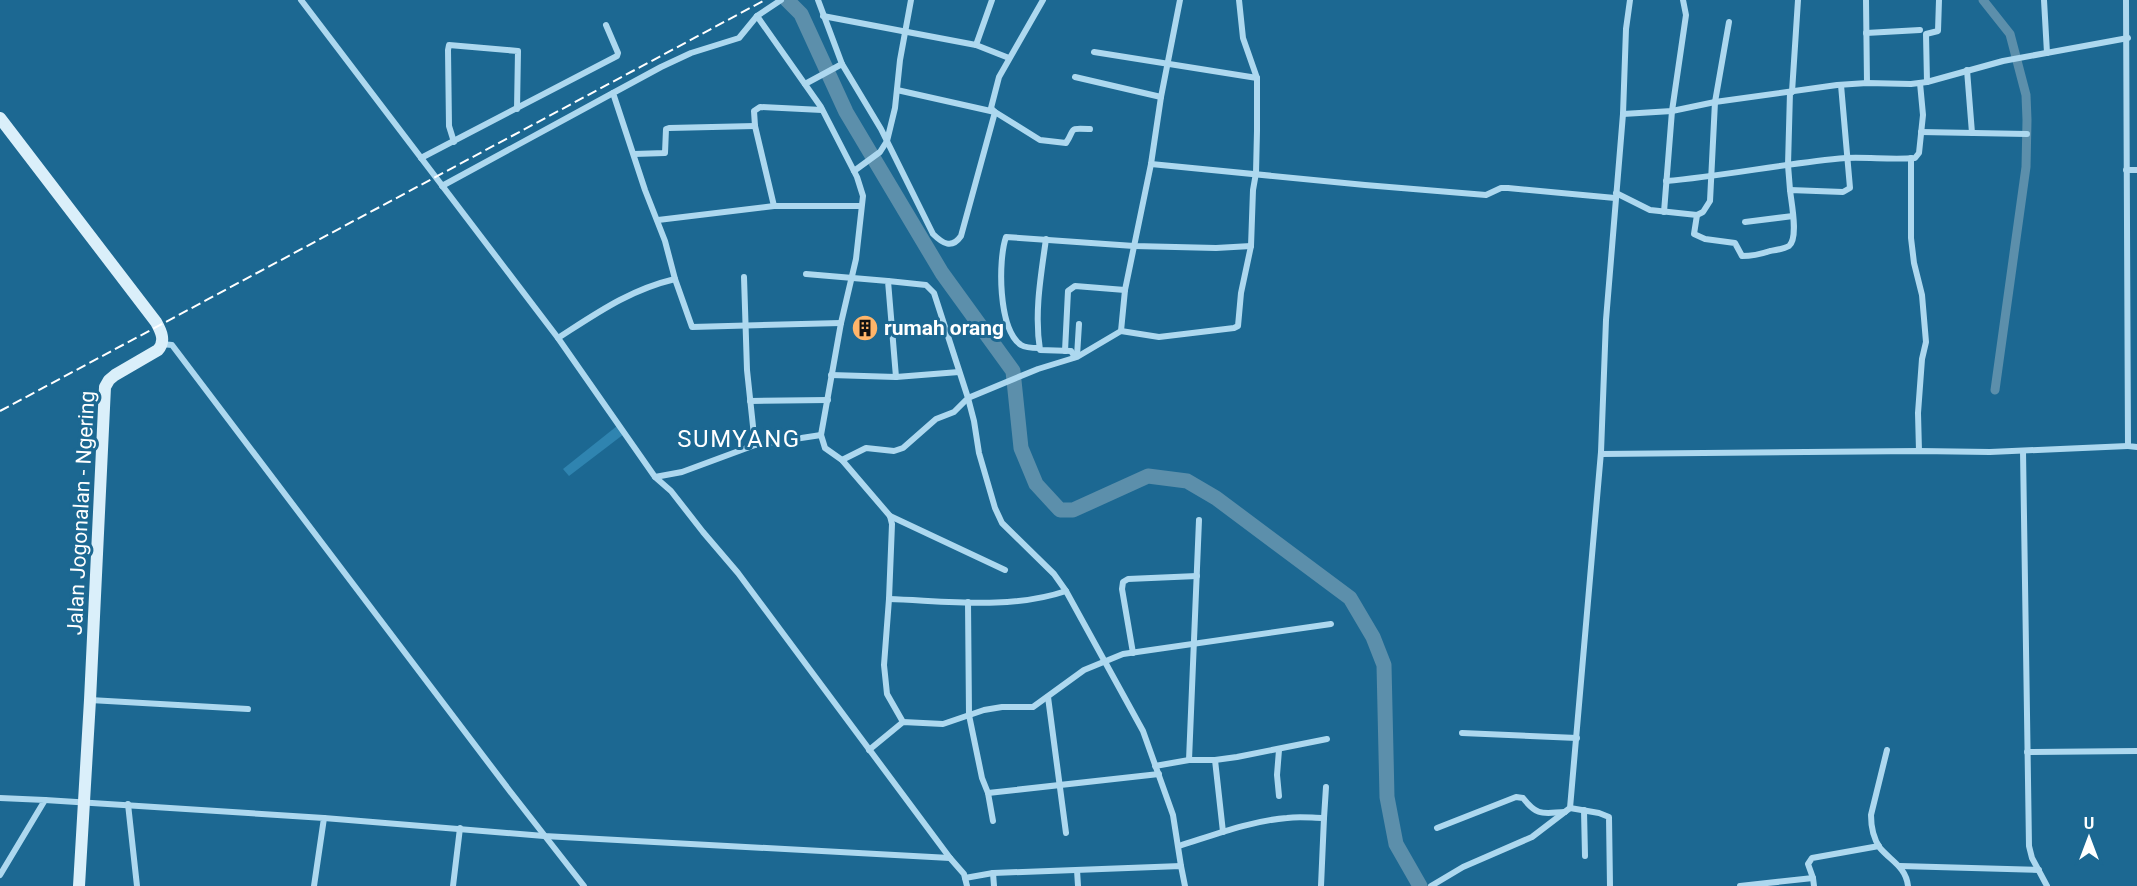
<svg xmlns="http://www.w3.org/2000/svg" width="2137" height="886" font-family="Roboto,sans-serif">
  <rect width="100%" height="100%" fill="#1c6892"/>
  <!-- green -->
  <polygon fill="#2f84b0" points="617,426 624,434 569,476 563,469"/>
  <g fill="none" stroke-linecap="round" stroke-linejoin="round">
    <!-- canal -->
    <polyline stroke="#5c8fab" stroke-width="9" points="1983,0 2010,34 2026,95 2027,120 2026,167 1995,390"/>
    <!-- river -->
    <polyline stroke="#5c8fab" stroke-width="15" points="787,0 801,14 846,112 942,273 1013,371 1021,448 1036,484 1060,510 1073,510 1148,476 1187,481 1216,498 1350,598 1373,637 1384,665 1387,797 1396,844 1420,886"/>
    <!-- minor -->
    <g stroke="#add8ef" stroke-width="6">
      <polyline points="301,0 558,338 655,477 671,491 703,532 738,573 950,858"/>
      <polyline points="781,0 757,16 739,38 691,53 661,67 613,93 645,190 665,241 675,279 692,327 841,323"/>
      <path d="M818,0L842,64L881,129L933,234C943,244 952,249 961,236L995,112L991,108L999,77L1043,0"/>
      <polyline points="1866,0 1867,83"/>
      <polyline points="2044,0 2047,53"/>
      <polyline points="2126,0 2128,446 2137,447"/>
      <polyline points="757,16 821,107 857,177 863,196 856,259 841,323 821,435 825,448 842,460 890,516 892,524 889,599 884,665 887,694 903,722"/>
      <polyline points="823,16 976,45 1009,58"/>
      <polyline points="1866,33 1920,30"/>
      <polyline points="976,45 992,0"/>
      <polyline points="1094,52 1257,78"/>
      <polyline points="1967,70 1972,133"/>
      <polyline points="1075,77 1161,97"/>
      <polyline points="1927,82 1926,34 1938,31 1939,0"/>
      <polyline points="805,84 842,64"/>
      <path d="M897,90L995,112L1040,140L1066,143C1076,128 1067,128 1090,129"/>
      <polyline points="1790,92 1788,165 1790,190"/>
      <polyline points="1792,92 1798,0"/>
      <polyline points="1623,114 1672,111 1715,102 1837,85 1867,83 1911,84 1927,82 2003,61 2128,38"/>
      <polyline points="1921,132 2027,134"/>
      <polyline points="454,142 449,126 448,50 449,45 518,51 517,109"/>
      <polyline points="634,154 665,153 666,129 669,128 755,126"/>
      <polyline points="421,158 617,56 618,53 606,25"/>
      <polyline points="1911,158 1911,238 1914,263 1922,295 1926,342 1922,359 1918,413 1919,451"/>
      <polyline points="1151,164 1365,185 1486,195 1501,188 1508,188 1615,198"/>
      <polyline points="2126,170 2137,170"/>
      <polyline points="854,171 880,152 887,141 895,108 900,60 911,0"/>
      <path d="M1666,181C1726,176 1785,163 1846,158C1869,157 1892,160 1915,158L1919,153L1923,115L1920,83"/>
      <polyline points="442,186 613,93"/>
      <path d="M1616,193L1650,210L1697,215L1694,234L1705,239L1735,243L1742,256C1752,256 1761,254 1770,251C1776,250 1784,249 1789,246C1799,238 1791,201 1790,190L1843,192L1850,188L1841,85"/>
      <polyline points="774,206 755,126 754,111 760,107 822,110"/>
      <polyline points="1664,212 1672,111 1686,15 1683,0"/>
      <polyline points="1697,215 1703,212 1710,201 1715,102 1729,22"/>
      <polyline points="658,220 774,206 861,206"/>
      <polyline points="1745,222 1793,216"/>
      <path d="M1046,239C1041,275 1034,313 1040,350L1071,351L1075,357"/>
      <polyline points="806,274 888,281 896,377 831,375"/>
      <polyline points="744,277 747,370 755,445 821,435"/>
      <polyline points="1121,331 1125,290 1151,164 1161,97 1180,0"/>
      <path d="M558,338C597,313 629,290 675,279"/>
      <polyline points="162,344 172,345 509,790 584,886"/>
      <path d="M1039,348C1033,348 1026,348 1021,345C998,329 998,260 1006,237L1134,246L1216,248L1251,246"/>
      <polyline points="1065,351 1068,291 1075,286 1125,290"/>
      <polyline points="1077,356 1079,324"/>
      <polyline points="896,377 959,372"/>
      <polyline points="750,401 828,400"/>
      <polyline points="2023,451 2029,846 2032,858 2047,886"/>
      <polyline points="1601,454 1919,451 1990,452 2128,446"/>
      <polyline points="842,460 866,448 894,451 903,448 936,419 954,412 968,398 934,293 926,285 888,281"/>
      <polyline points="655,477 682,472 755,445"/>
      <polyline points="890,516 1005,570"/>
      <path d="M889,599C947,601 1010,610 1066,591"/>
      <polyline points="968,602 969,715 982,778 988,793 993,821"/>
      <polyline points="1133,653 1122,589 1123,582 1128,579 1197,576"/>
      <polyline points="1048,697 1066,833"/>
      <polyline points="90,700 248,709"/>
      <polyline points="1462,733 1577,738"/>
      <polyline points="869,750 903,722 943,724 984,710 1002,707 1033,707 1084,670 1123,654 1331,624"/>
      <polyline points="1279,750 1277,775 1279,796"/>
      <path d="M1887,750L1871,815C1871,826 1873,838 1880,848C1891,861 1906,867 1908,886"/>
      <polyline points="2027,752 2137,751"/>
      <polyline points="1189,760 1199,520"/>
      <polyline points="1215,760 1223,832"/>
      <polyline points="1155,766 1189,760 1215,760 1237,757 1327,739"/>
      <polyline points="988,793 1159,774"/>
      <polyline points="0,798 45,800 0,875"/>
      <polyline points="45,800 324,818 314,886"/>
      <polyline points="128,804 137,886"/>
      <polyline points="1570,808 1599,813 1609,817 1610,886"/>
      <polyline points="1584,810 1585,856"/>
      <polyline points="324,818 544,836 950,858 964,874 967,886"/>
      <polyline points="1324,818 1326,787"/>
      <path d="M1437,828L1516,797L1523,798C1538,817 1543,813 1565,812"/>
      <path d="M1179,846C1214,835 1250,821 1287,818C1300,816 1312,818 1324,818L1321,886"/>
      <polyline points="1181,866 1173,815 1143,731 1066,591 1054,574 1002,523 995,508 979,453 974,421 968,398 1038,369 1077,357 1121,331 1159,337 1234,328 1238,326 1241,293 1251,246 1253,190 1256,173 1257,131 1257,78 1243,38 1239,0"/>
      <polyline points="1900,866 2039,870"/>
      <polyline points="1077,870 1078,886"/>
      <polyline points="993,873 994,886"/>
      <polyline points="965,878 993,873 1181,866 1185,886"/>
      <polyline points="453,886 460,828"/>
      <polyline points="1431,886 1463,867 1532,837 1570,808 1601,452 1606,320 1623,114 1626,29 1630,0"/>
      <polyline points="1740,886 1813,878"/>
      <polyline points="1814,886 1813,878 1808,864 1812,858 1879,846"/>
    </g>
    <!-- secondary -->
    <path stroke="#daeffa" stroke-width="12" d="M0,118L156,322C161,331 166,341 158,350L115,375L109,380L105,387L90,700L79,886"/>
    <!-- rail -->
    <polyline stroke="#fff" stroke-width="2" stroke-dasharray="10 4.5" stroke-linecap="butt" points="0,411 765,0"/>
  </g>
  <!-- icons -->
  <defs>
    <symbol id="building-disc" viewBox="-11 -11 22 22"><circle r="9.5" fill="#ffb56a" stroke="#1c6892"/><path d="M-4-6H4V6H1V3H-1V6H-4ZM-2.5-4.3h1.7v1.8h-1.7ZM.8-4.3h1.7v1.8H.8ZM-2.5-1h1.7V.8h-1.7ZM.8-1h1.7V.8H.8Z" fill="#111"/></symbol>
  </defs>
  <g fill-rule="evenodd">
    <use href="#building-disc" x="850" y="313" width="30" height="30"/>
  </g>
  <g text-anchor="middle" stroke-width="6" stroke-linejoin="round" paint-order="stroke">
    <!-- poi labels -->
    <g font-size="21" font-weight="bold" fill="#fff" stroke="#1c6892" text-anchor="start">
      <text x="884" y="335">rumah orang</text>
    </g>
    <!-- street labels -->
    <g font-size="21" fill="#fff" stroke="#1c6892">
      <text transform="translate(81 513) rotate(-87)" y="7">Jalan Jogonalan - Ngering</text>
    </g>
    <!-- quarter labels -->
    <g font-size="24" letter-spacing="1.5" fill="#fff" stroke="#1c6892">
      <text x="739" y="447">SUMYANG</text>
    </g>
  </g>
  <!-- north arrow -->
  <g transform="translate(2089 838)" stroke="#1c6892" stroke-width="4.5" paint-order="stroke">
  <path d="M0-4.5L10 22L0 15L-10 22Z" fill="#ffffff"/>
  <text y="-9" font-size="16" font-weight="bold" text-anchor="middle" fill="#ffffff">U</text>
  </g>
</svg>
